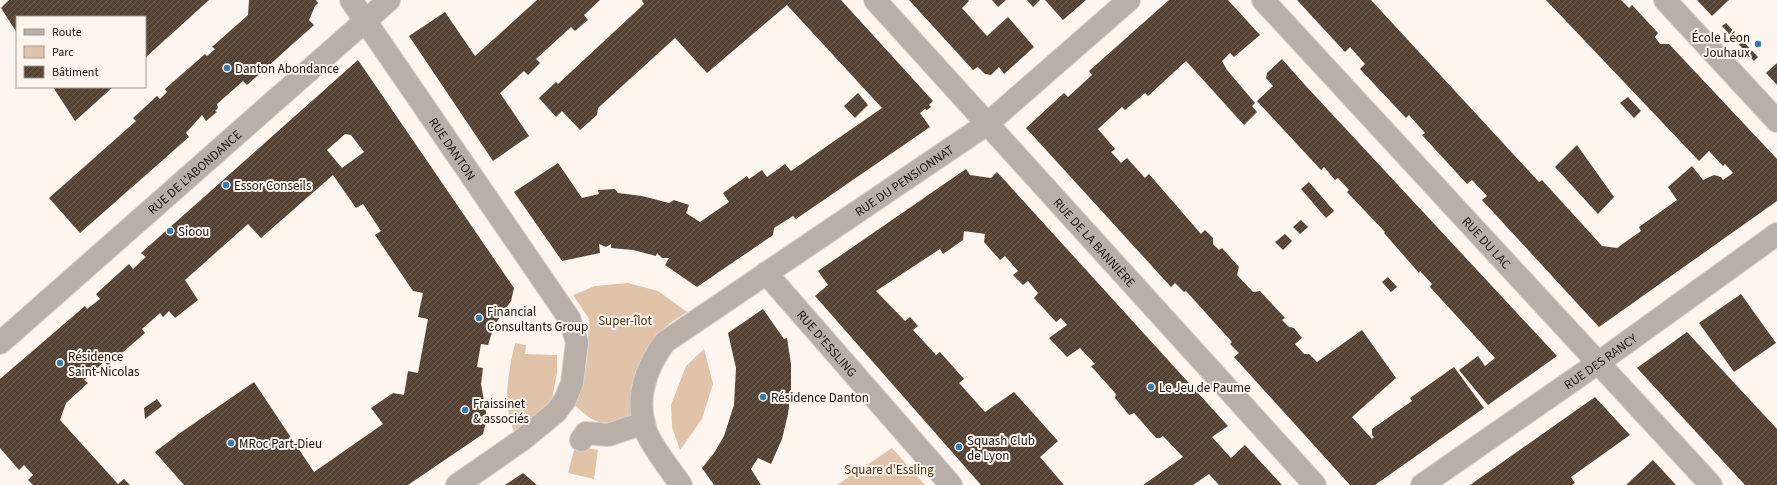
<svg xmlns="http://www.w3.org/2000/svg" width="1777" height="485" font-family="'Source Sans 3',sans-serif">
  <defs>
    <pattern id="building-hatch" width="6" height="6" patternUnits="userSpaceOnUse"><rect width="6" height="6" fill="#554435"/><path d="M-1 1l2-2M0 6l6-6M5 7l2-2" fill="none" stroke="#695b4f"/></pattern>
  </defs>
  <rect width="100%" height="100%" fill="#fef5ee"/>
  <!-- green -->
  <g fill="#e1c3a9">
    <path d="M628,283L658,291L687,312L670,323L658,335L636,374L631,396V415C600,428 597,425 572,403L582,385L587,361L589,319L573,295L595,286Z"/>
    <path d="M515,343L526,345L525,354L557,355V373L552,399L537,419L531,417L516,436C501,404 508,376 515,343Z"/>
    <polygon points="704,349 713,384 702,419 680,450 672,427 671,405 686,366"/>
    <polygon points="575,446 598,450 594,479 568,473"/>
    <polygon points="892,448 925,485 837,485"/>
  </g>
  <!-- building -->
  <g fill="url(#building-hatch)" fill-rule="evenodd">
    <polygon points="9,0 209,0 145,58 145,17 17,17 17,33 1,8"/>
    <polygon points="249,0 316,0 318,3 315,6 309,20 314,25 247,85 243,81 217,104 218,108 215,111 217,112 206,121 202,115 186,133 189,137 80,233 49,198 136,121 133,118 157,96 160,99 167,92 165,89 205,54 207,56 215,49 212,47 248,15"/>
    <polygon points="537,0 600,0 584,15 588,20 575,31 571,27 536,59 540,63 528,75 524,71 500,93 529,136 493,161 409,36 445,12 475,56"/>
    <polygon points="643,0 841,0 933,101 929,105 931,107 927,110 925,109 920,113 930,127 796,219 793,216 774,228 773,235 697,287 665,265 669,258 662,258 657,253 656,256 633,250 611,248 611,244 606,247 599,244 600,253 562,261 514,192 558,163 582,198 599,194 598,190 615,189 618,193 642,196 669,203 674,200 689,205 686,213 700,222 729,202 723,193 747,176 749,179 762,170 767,177 785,164 791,171 882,108 787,5 707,73 675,38 598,108 597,115 580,130 562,111 556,117 539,98 556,82 558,84 644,4 642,1"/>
    <polygon points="909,0 968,0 969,1 962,8 987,36 1008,17 1034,47 1004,74 999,67 991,75 985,74 978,67 973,70"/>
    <polygon points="992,0 1006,0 998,7"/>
    <polygon points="1027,0 1040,0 1033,7"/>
    <polygon points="1045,0 1086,0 1063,20"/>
    <polygon points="1169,0 1228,0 1260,35 1234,57 1230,53 1222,61 1227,70 1255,103 1252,106 1257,112 1244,125 1186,61 1148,96 1145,93 1125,110 1122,107 1098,129 1115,149 1111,152 1121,163 1127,158 1145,178 1149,174 1201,234 1205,230 1213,238 1213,244 1219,250 1222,248 1239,267 1237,275 1253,292 1260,291 1285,318 1282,320 1289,327 1294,328 1302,338 1295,344 1304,354 1309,354 1317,362 1362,330 1396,378 1352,417 1372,439 1374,437 1372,435 1372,429 1412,401 1410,398 1454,367 1484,408 1375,485 1350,485 1234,357 1239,353 1230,344 1232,342 1186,291 1184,292 1175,283 1171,287 1026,128 1064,93 1068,97 1092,75 1089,71"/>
    <polygon points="1297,0 1371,0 1539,182 1542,180 1602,246 1617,248 1641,231 1639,227 1677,200 1668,187 1692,166 1703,180 1714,175 1721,177 1723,180 1733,173 1725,164 1723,166 1709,151 1699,161 1546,0 1621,0 1629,8 1632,5 1658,33 1655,37 1660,44 1669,44 1777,159 1777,201 1599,327 1482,200 1487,196 1472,180 1467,184 1422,135 1425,133 1409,115 1406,118 1360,69 1365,64 1350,47 1345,52"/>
    <polygon points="1697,0 1729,0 1712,16"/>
    <polygon points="1726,23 1758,57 1754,61 1722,26"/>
    <polygon points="1282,59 1305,85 1557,356 1488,405 1459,370 1478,356 1485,366 1495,358 1430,287 1432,284 1420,271 1419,273 1384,233 1385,232 1347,192 1349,190 1338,178 1335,180 1324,167 1321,170 1257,101 1273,86 1266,78 1267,73"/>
    <path d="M358,60L514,288L511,301L494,326L488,345L481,344L479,355L477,367L483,368L481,384L487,418L483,434L408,485H184L155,452L180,433L254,382L314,472L383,424L371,408L393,393L404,395L408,371L418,373L428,319L418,317L423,293L413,291L375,235L381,231L363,204L356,208L333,175L261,238L248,224L185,280L198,300L175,318L169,311L163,317L160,313L142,329L145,333L108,365L104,362L84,380L88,383L66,403L60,420L118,484L124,479L130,485H33L28,480L33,475L24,465L19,470L0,448V379L85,306L87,309L100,299L96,294L129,264L133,269L146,257L141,253ZM345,134L351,135L364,152L342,168L327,150Z"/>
    <polygon points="1777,63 1777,85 1766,73"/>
    <polygon points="53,87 113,87 75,121"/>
    <polygon points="858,93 868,105 855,118 844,106"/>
    <polygon points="1628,97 1641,111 1634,118 1620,103"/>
    <polygon points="1577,145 1614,197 1598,214 1555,167"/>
    <polygon points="966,169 970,175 991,178 997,172 1228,426 1212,437 1231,458 1245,445 1282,485 1219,485 1209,474 1193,485 1143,485 1183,457 1163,436 1160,438 1156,438 1134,413 1129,415 1115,398 1116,394 1091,366 1095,364 1080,348 1067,357 1049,338 1067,325 1061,318 1056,322 1034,298 1038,293 1028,281 1023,285 1013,275 1018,271 1005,256 1000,260 984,242 985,234 964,231 963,240 943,254 940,249 876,291 905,321 910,317 918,326 913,330 936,355 940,352 964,379 959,383 985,412 1014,392 1058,441 1040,457 1064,485 981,485 815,296 828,285 818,271"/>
    <polygon points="1309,182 1334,211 1326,218 1301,189"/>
    <polygon points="1301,220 1308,227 1300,234 1293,227"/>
    <polygon points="1285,234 1292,241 1283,250 1275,242"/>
    <polygon points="1388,277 1397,287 1391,292 1382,282"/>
    <polygon points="1741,294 1776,343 1734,372 1699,323"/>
    <polygon points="763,309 784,339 787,338 791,364 791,389 788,414 782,439 771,464 758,458 751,469 761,485 714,485 702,468 714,453 724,436 734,405 736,368 728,333"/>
    <polygon points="1687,332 1777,429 1777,485 1745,485 1637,368"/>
    <polygon points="1595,397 1630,435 1571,477 1575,483 1572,485 1470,485"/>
    <polygon points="157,399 162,406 145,419 144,408"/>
    <polygon points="1653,460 1676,485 1626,485"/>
    <polygon points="523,473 537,485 505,485"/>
  </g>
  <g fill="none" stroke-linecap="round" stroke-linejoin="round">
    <defs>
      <g id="minor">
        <path id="s1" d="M351,0L569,318L577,342L572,383L565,400L556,412L522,440L457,485"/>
        <path id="s2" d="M875,0L1315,485"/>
        <path id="s3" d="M1263,0L1711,485"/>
        <polyline points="1665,0 1777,121"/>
        <path id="s4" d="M766,273L951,485"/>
        <path id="s5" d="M0,343L389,0"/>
        <polyline points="581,440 586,433 608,435 644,423"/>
        <path id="s6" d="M681,485C672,472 650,444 646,431C635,399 645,369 665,342L987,124L1129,0"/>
        <path id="s7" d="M1422,485L1598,363L1777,234"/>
      </g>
    </defs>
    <!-- minor casing -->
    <use href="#minor" stroke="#d9d0c9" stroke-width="24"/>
    <!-- minor -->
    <use href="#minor" stroke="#b8afa8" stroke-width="22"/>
  </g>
  <!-- markers -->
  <g fill="#327baf" stroke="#fef5ee" stroke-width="1.5">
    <circle cx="1758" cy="44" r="4"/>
    <circle cx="227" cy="68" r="4"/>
    <circle cx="226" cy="185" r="4"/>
    <circle cx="170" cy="231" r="4"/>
    <circle cx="479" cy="318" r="4"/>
    <circle cx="60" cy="363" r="4"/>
    <circle cx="1151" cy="387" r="4"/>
    <circle cx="763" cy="397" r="4"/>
    <circle cx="465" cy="410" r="4"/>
    <circle cx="231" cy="443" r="4"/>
    <circle cx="959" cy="447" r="4"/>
  </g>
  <g text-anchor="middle" stroke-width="4" stroke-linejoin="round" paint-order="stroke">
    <!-- poi labels -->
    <g font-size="13" fill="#160f09" stroke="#fef5ee" text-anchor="start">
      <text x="1750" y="42" text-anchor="end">École Léon<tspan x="1750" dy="15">Jouhaux</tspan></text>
      <text x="235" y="73">Danton Abondance</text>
      <text x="234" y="190">Essor Conseils</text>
      <text x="178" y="236">Sioou</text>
      <text x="487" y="316">Financial<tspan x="487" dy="15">Consultants Group</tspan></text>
      <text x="68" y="361">Résidence<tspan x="68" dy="15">Saint-Nicolas</tspan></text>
      <text x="1159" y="392">Le Jeu de Paume</text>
      <text x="771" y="402">Résidence Danton</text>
      <text x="473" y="408">Fraissinet<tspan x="473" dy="15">&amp; associés</tspan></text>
      <text x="967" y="445">Squash Club<tspan x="967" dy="15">de Lyon</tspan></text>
      <text x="239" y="448">MRoc Part-Dieu</text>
    </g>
    <!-- street labels -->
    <g font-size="13" fill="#160f09" stroke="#fef5ee">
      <text dy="5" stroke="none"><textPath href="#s1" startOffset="180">RUE DANTON</textPath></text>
      <text dy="5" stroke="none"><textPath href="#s5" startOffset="259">RUE DE L'ABONDANCE</textPath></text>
      <text dy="5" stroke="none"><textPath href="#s6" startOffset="448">RUE DU PENSIONNAT</textPath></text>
      <text dy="5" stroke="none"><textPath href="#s2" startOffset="327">RUE DE LA BANNIÈRE</textPath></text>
      <text dy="5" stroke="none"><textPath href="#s3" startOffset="330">RUE DU LAC</textPath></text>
      <text dy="5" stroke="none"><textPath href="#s4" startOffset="93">RUE D'ESSLING</textPath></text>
      <text dy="5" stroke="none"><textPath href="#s7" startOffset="217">RUE DES RANCY</textPath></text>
    </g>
    <!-- park labels -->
    <g font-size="13" fill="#4e2f0e" stroke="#fef5ee">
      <text x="625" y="325">Super-îlot</text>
      <text x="889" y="474">Square d'Essling</text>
    </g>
  </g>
  <!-- legend -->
  <rect x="16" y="16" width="130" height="72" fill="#fef5ee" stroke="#a19992"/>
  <rect x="24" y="29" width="20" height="6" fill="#b8afa8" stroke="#a19992"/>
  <text x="52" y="36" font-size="12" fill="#160f09">Route</text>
  <rect x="24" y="46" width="20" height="12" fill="#e1c3a9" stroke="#a19992"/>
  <text x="52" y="56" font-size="12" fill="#160f09">Parc</text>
  <rect x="24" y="66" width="20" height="12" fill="url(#building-hatch)" stroke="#a19992"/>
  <text x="52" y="76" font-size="12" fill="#160f09">Bâtiment</text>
</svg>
